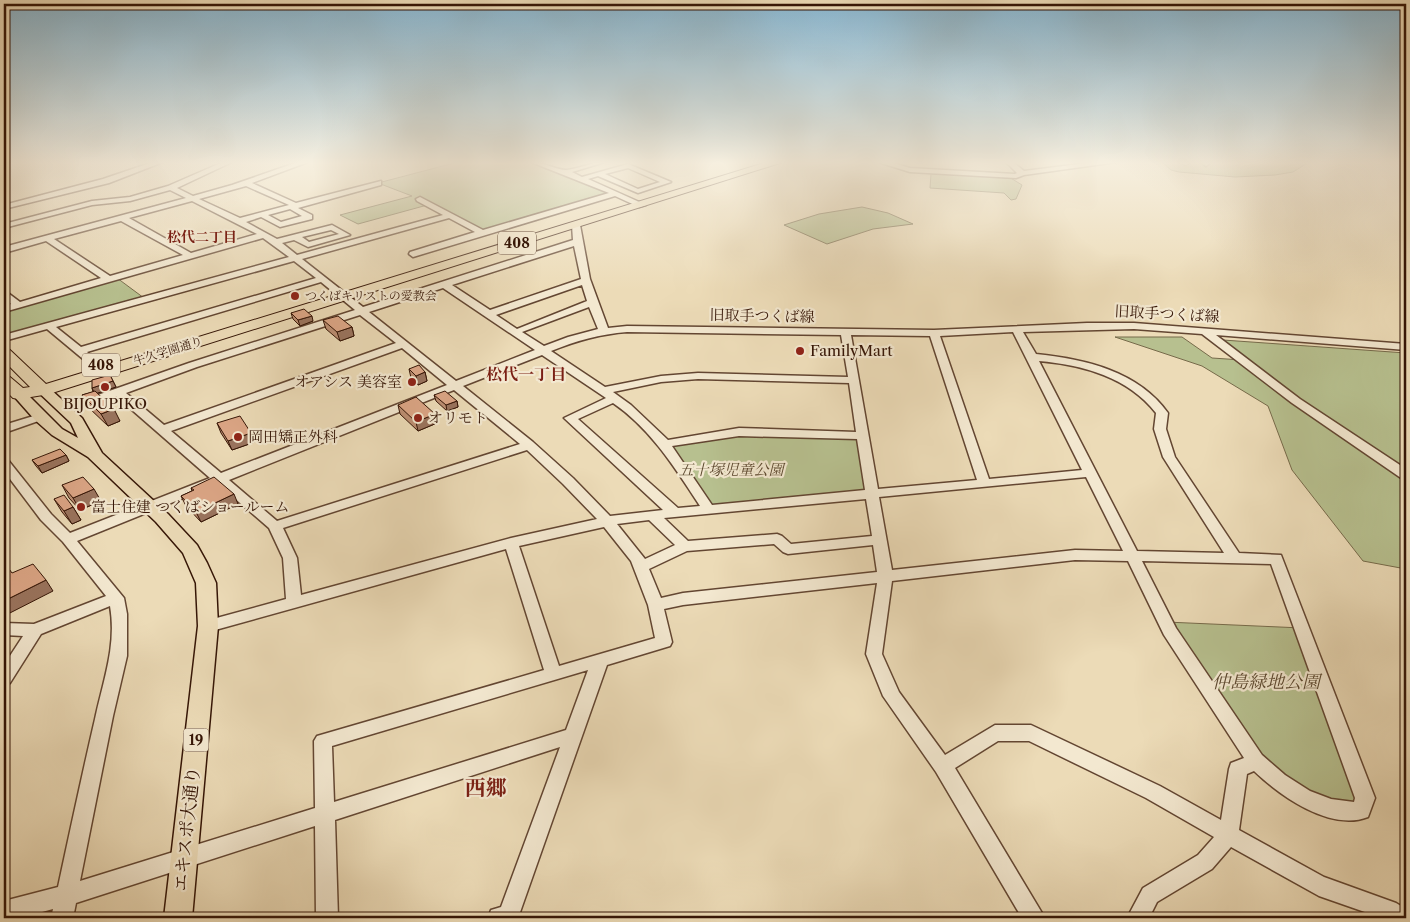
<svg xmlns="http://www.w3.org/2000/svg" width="1410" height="922" font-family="'Libre Caslon Text','Noto Serif JP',serif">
  <rect width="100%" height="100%" fill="#ecdbb7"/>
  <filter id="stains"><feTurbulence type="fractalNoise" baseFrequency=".004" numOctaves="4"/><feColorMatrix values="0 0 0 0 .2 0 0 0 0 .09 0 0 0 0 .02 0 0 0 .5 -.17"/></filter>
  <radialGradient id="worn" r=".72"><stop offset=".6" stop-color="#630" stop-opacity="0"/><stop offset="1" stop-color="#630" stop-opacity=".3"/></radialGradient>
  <!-- green -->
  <g fill="#b7c08f" stroke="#766a4a">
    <polygon points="458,162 534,162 615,194 482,233 431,204 358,224 340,215 412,196 378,183"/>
    <polygon points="1162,162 1177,162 1186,166 1191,162 1309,162 1293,172 1275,175 1235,177 1179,172 1171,170"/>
    <polygon points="931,174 1009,177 1022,185 1016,199 1011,200 1004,193 930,188"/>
    <polygon points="862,207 888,213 913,224 873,229 827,244 784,225 819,214"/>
    <polygon points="117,278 144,298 7,336 4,333 4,310"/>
    <polygon points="1115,337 1182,337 1212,358 1242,360 1223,340 1406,353 1406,569 1363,561 1292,470 1268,406 1202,366"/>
    <polygon points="718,434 862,436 872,494 709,510 665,444"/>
    <polygon points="1166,622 1302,628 1361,811 1274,779"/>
  </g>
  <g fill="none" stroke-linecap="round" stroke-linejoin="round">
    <defs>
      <g id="minor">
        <polygon points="153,162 163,162 109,183 4,209 4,205 103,179"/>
        <path d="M223,162H232L177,188L193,196L232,185L298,162H308L252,183L296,203L381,181V185L298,208L312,215V219L280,227L261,217L246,222L277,239L332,225L350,235L308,247L294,240L282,243L297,255L443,215L417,201L416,199L420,197L483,230L609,193L531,162C543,162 557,170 566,170C579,169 591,162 605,162L572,172L582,177L628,164L671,182L638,193L598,176L588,179L646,205L639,207L615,196L413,257L409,254L410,252L475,232L449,218L302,259L363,307L573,240L572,225L576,223L580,225L590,279L608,328L627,326L934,330L1087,323H1134L1406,344V350L1216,335L1300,399L1406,469V479L1401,478L1292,403L1202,334L1134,329L1023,332L1036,354C1085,359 1138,371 1168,413L1166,429L1175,457L1239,553L1281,555L1375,798L1368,817C1330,832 1279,795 1254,771L1247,774L1239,830L1324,877L1396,903L1406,909V918H1382L1319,896L1231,847L1212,869L1157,902L1149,918H1127L1143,888L1198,855L1214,837L1146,798L1029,741H998L955,768L1045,918H1022L936,772L883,696L866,654L877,583L683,605L664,609L672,642L670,646L607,665L518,918H488L491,910L501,907L560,747L335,820L338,918H316L315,826L76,903L73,918H51L53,909L20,918H4V901L58,887C70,831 82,775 95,719C103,681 117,646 110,606L41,634L10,683L4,685V665L23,636L4,635V623L34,624L106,596L63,542L41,520L4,471V459L8,460L51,514L70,533L210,478L116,396L79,408L73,405L75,403L189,363L355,310L321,282L87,352L98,362L93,365L89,364L47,329L4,341V335L289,257L263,238L4,312V306L11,304L4,298V290L20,302L101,278L46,241L4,253V247L186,198L170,190L130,201L92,205L4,228V224L92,201L130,197L168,186ZM628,168L660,182L638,189L605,174ZM246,186L289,205L240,218L199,199ZM192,201L257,234L191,253L129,218ZM290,209L302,216L281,222L268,215ZM121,221L183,255L110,276L54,239ZM331,230L339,234L309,242L302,237ZM574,246L581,279L490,310L452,285ZM294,261L316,278L81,347L56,327ZM582,285L587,301L517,329L496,315ZM443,288L535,350L456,381L369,312ZM589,307L598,329L568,337L544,346L522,332ZM360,315L396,343L164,425L126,393L197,367ZM627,332L841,335L848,377L698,373L661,376L605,387L551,351C576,341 600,334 627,332ZM1013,332L1082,470L989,479L940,336ZM851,335L930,336L977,480L878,489ZM402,348L447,385L221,473L171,431ZM542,355L606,398L564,418L663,510L610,516L573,478L533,442L463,386ZM1039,361C1083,365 1128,377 1156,413L1154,429L1163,457L1224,553L1137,551ZM698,379L849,383L856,432L739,428L668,440L631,405L613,392L661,382ZM454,390L520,444L277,521L229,480ZM613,403C651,429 675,468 700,506L678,508L578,419ZM739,436L857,439L865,490L712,505L672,446ZM527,450L563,484L597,519L511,538L301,595L297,558L283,528ZM1086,477L1123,551L1075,550L892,570L879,497ZM218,484L269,528L283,558L286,599L202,622L200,626L202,630L208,632L506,549L544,670L317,736L314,741L315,808L80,881L113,716L127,656V614L124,598L77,541ZM866,499L872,536L791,544L782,536L777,534L688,541L664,518ZM649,520L675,545L645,559L617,524ZM604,527L631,561L648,605L655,638L559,666L519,546ZM774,544L783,552L788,554L873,545L877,572L683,593L661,598L649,569L687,551ZM1075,560L1128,561L1164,635L1244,758L1231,763L1229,769L1221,820L1160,786L1031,725H995L945,755L899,692L882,654L892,581ZM1142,561L1271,564L1355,798L1354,802L1331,799L1310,791L1285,775L1262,755L1176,628ZM588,670L566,730L334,802L332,746Z"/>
        <polygon points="878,162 890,162 910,168 1015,174 1017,173 1006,162 1013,162 1024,171 1095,162 1117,162 1024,175 1016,178 910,172"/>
        <polygon points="1200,162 1208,162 1209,164 1206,166"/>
        <polygon points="40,414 44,415 46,417 44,419 4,433 4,425"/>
      </g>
      <polygon id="major" points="43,386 48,387 82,418 102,453 168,514 197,545 207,563 216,583 218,626 192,918 164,918 198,626 196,583 183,553 156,522 88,457 52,435 35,420 12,394 14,391 24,391 62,429 78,438 71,423 36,390 38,387"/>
      <polygon id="highway" points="767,162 783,162 49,394 19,399 13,398 4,389 4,375 10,377 23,388 30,387 4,361 4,348 10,350 46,384"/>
    </defs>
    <!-- minor casing -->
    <use href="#minor" stroke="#634632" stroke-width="3"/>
    <!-- major casing -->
    <use href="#major" stroke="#351506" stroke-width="3"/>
    <!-- highway casing -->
    <use href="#highway" stroke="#351506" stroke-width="2"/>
    <!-- minor -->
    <use href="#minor" fill="#f3e8d0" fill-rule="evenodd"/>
    <!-- major -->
    <use href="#major" fill="#ecdbb7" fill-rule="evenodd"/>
    <!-- highway -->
    <use href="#highway" fill="#ecdbb7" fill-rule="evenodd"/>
  </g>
  <!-- wall -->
  <g fill="#bd8f73" stroke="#351506">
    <polygon points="291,313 313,321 300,326 293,319"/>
    <polygon points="323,320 352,327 354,336 340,341 326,329"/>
    <polygon points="409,369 425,372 427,381 418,385 411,378"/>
    <polygon points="110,375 116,387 97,393 120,421 108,426 88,407 82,395 93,392 92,388"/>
    <polygon points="434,395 457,401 458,407 447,411 436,401"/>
    <polygon points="398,405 437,423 418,431 400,414"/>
    <polygon points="217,423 251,433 255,442 232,450 221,433"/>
    <polygon points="66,455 69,461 42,473 36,466 32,460"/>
    <polygon points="62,485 101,501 80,510 69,498"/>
    <polygon points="191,488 238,504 201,522 186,506 181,496 192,491"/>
    <polygon points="54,499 73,507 81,520 72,524 62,512"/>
  </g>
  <!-- shaded-wall -->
  <g fill="#9a745e" stroke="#351506">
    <polygon points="312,316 313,321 300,326 298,320"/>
    <polygon points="352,327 354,336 340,341 337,332"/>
    <polygon points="425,372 427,381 418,385 416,376"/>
    <polygon points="113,381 116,387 95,394 92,388"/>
    <polygon points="457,401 458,407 447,411 446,405"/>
    <polygon points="114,409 120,421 108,426 101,414"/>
    <polygon points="435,414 437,423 418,431 416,422"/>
    <polygon points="251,433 255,442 232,450 228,441"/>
    <polygon points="66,455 69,461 42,473 38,466"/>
    <polygon points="94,489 101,501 80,510 73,498"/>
    <polygon points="234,494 238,504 201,522 196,512"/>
    <polygon points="73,507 81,520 72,524 64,511"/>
    <polygon points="46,580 53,591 4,616 4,601"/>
  </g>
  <!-- building -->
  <g fill="#dca686" stroke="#351506">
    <polygon points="304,309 312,316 298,320 291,313"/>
    <polygon points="338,316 352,327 337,332 323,320"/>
    <polygon points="419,365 425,372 416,376 409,369"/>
    <polygon points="110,375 113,381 92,388 92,380"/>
    <polygon points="95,391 114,409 101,414 82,395"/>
    <polygon points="445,391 457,401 446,405 434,395"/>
    <polygon points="416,397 435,414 416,422 398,405"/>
    <polygon points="240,416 251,433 228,441 217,423"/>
    <polygon points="60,449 66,455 38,466 32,460"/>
    <polygon points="83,477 94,489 73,498 62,485"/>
    <polygon points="214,477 234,494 196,512 181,496 194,490 191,488"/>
    <polygon points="64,495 73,507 64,511 54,499"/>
    <polygon points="4,562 12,573 33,564 46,580 4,601"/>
  </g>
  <!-- sky -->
  <linearGradient id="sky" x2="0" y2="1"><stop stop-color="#88b7d2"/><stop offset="0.56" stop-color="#f6efdf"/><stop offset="1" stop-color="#f6efdf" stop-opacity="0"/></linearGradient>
  <rect width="1410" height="291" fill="url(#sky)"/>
  <!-- markers -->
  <g fill="#8f2418" stroke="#f3e8d0" stroke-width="2">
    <circle cx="295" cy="296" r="5"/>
    <circle cx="800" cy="351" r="5"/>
    <circle cx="412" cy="382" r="5"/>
    <circle cx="105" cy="387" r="5"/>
    <circle cx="418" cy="418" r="5"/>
    <circle cx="238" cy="437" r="5"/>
    <circle cx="81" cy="507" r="5"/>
  </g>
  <g text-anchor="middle" stroke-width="4.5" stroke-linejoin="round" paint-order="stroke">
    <!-- far-poi labels -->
    <g font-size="12" fill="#351506" stroke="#f3e8d0" text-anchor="start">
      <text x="305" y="300">つくばキリストの愛教会</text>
    </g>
    <!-- far-street labels -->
    <g font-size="12" fill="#351506" stroke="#f3e8d0">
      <text transform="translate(168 351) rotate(-17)" y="4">牛久学園通り</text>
    </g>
    <!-- far-neighbourhood labels -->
    <g font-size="14" font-weight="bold" fill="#7a1f14" stroke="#f3e8d0">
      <text x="202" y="242">松代二丁目</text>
    </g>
    <!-- shield labels -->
    <g fill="#f3e8d0" stroke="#6e5443" stroke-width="1">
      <rect x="498" y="231.5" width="38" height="23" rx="4"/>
      <rect x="82" y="353.5" width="38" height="23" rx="4"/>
      <rect x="183.5" y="728.5" width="25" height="23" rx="4"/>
    </g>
    <g font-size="14" font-weight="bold" fill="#351506">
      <text x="517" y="248">408</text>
      <text x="101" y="370">408</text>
      <text x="196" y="745">19</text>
    </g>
    <!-- street labels -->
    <g font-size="15" fill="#351506" stroke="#f3e8d0">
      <text transform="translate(1167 314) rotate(3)" y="5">旧取手つくば線</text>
      <text transform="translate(762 316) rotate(1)" y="5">旧取手つくば線</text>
    </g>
    <!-- poi labels -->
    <g font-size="15" fill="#351506" stroke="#f3e8d0" text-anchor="start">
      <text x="810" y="356">FamilyMart</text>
      <text x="402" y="387" text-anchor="end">オアシス 美容室</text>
      <text x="105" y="409" text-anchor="middle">BIJOUPIKO</text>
      <text x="428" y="423">オリモト</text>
      <text x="248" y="442">岡田矯正外科</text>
      <text x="91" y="512">富士住建 つくばショールーム</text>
    </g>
    <!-- park labels -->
    <g font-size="15" font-style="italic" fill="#5c482f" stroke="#f3e8d0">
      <text x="731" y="475">五十塚児童公園</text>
    </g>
    <!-- neighbourhood labels -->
    <g font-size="16" font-weight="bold" fill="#7a1f14" stroke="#f3e8d0">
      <text x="526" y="380">松代一丁目</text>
    </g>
    <!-- near-park labels -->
    <g font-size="18" font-style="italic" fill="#5c482f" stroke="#f3e8d0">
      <text x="1266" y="688">仲島緑地公園</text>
    </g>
    <!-- near-street labels -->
    <g font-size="18" fill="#351506" stroke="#f3e8d0">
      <text transform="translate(187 829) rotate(-84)" y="6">エキスポ大通り</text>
    </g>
    <!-- near-quarter labels -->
    <g font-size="21" font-weight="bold" fill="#7a1f14" stroke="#f3e8d0">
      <text x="486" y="795">西郷</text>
    </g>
  </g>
  <!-- margin -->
  <rect width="1410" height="922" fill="none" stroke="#ecdbb7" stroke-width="20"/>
  <rect x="5" y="5" width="1400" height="912" fill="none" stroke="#351506" stroke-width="2.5"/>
  <rect x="10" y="10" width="1390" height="902" fill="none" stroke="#351506"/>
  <rect width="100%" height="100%" filter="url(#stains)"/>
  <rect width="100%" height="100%" fill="url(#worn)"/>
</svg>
